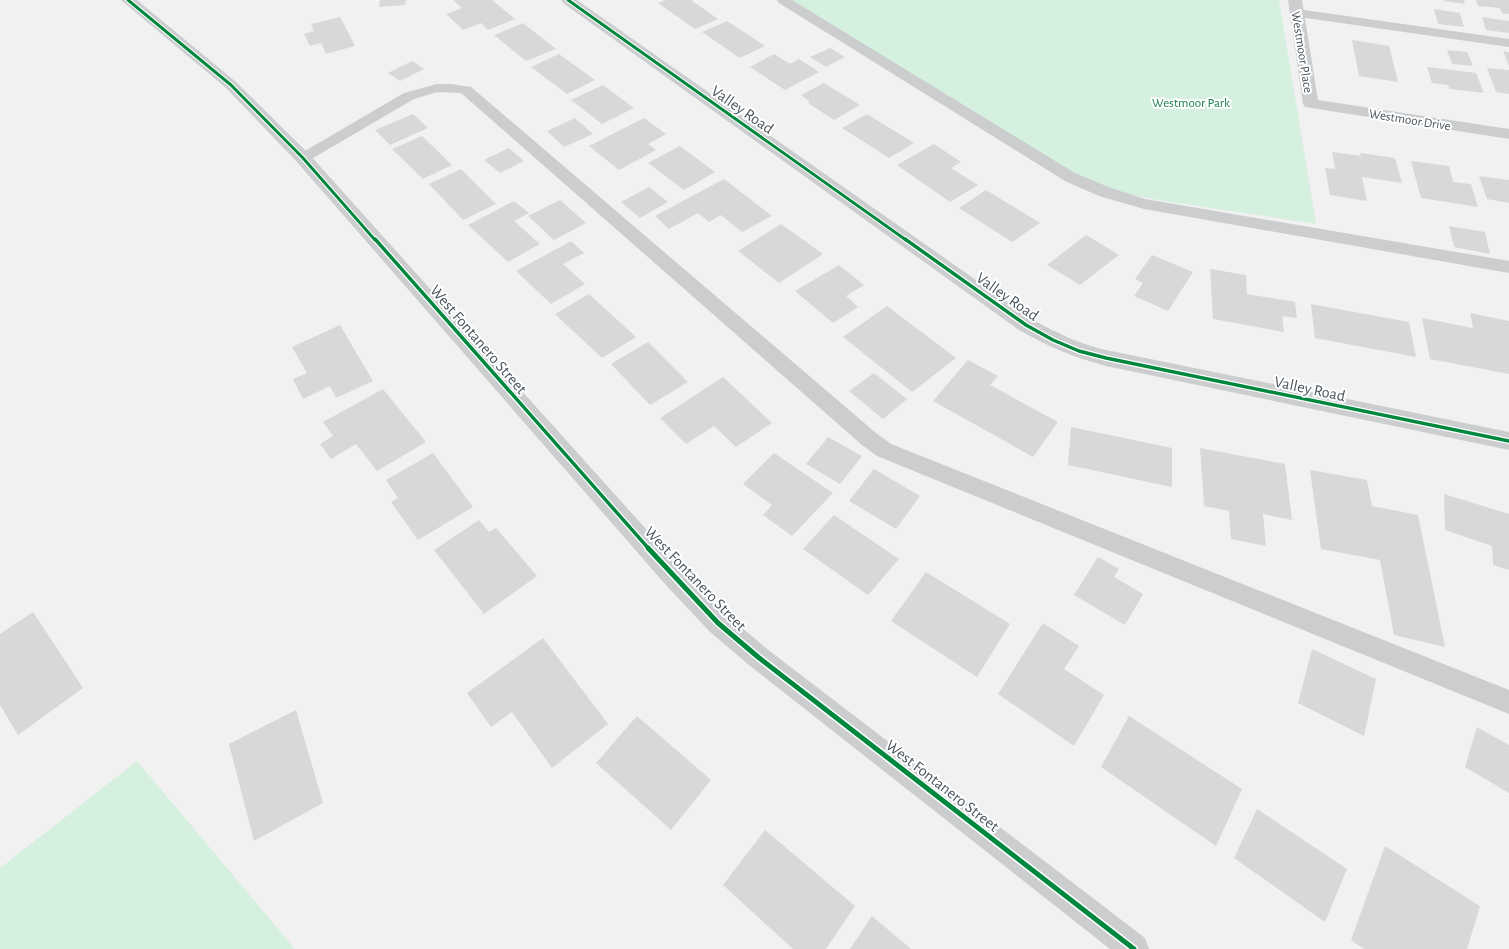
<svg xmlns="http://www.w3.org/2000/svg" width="1509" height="949" font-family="'Alegreya Sans',sans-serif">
  <rect width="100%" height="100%" fill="#f2f1f1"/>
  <!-- green -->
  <g fill="#d6f0df">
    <polygon points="791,0 1279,0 1316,224 1164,201 1125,194 1091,182 1059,166"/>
    <polygon points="137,761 295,949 0,949 0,868"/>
  </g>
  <!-- building -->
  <g fill="#d8d8da">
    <polygon points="380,0 406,0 405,5 379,7"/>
    <polygon points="453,0 492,0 515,19 488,30 481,23 463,30 446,14 462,8"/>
    <polygon points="666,0 691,0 718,19 695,29 658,3"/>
    <polygon points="1444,0 1464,0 1465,4 1444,1"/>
    <polygon points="1476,0 1509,0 1509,14 1502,13 1500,8 1478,6"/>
    <polygon points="1434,9 1460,13 1464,27 1438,24"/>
    <polygon points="340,17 355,46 326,54 321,43 310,46 304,34 314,31 311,24"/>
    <polygon points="1482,17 1509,21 1509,33 1486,30"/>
    <polygon points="727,21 765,46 740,58 702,32"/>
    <polygon points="523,23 556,49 526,61 494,35"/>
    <polygon points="1352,40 1389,46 1398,82 1359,76"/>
    <polygon points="830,48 845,57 826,67 810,57"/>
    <polygon points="1447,50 1467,52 1473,66 1452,64"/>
    <polygon points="1503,51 1509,52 1509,66"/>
    <polygon points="559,54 595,80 567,94 531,67"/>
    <polygon points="774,54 790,64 799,59 819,72 785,90 750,67"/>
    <polygon points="412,61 424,69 400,81 388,73"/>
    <polygon points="1427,67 1476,73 1484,93 1450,89 1448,85 1432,83"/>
    <polygon points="1487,68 1509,70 1509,94 1496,92"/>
    <polygon points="824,83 860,105 834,120 808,103 810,102 801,95"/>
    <polygon points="603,85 634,108 602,124 571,100"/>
    <polygon points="413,114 428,128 390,145 375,130"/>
    <polygon points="867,114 914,143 889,158 842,128"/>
    <polygon points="575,118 593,134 564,147 547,131"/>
    <polygon points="644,118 666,134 648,144 656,150 619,170 589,146"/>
    <polygon points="422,136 452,165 423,179 392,149"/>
    <polygon points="934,144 961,162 951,168 978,185 950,202 897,165"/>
    <polygon points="680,146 715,172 684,190 648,163"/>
    <polygon points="509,148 524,161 500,173 484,160"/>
    <polygon points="1332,152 1361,156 1360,153 1395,158 1402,183 1362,177 1367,201 1330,195 1325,168 1335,169"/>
    <polygon points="1411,161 1449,166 1453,182 1471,184 1478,207 1421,198"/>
    <polygon points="461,169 496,204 463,220 429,184"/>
    <polygon points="1479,176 1509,180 1509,203 1487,199"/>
    <polygon points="724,179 772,216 742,232 721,215 709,222 698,213 669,229 655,216"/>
    <polygon points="649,187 668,202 640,218 621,202"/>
    <polygon points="986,190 1040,223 1012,242 959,208"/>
    <polygon points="560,200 586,223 554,240 528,216"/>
    <polygon points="514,201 529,213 514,221 540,244 508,262 468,225"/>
    <polygon points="781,224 823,254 779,283 738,251"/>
    <polygon points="1449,226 1485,232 1490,254 1454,247"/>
    <polygon points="1086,235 1119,255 1080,285 1047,265"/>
    <polygon points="571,241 584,253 563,264 585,284 551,304 516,271"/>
    <polygon points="1152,255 1193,272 1168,311 1134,296 1143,283 1135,279"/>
    <polygon points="839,265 864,285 846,296 858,307 833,323 795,291"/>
    <polygon points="1210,269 1246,275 1247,294 1295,302 1297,318 1282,316 1284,332 1213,319"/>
    <polygon points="589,294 636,337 602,358 555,314"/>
    <polygon points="1311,304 1409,322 1416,357 1315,338"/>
    <polygon points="887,306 956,358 912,392 843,337"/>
    <polygon points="1470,313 1509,321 1509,374 1430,359 1422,318 1473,328"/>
    <polygon points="340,325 373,381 336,398 330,386 303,399 293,379 307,373 292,347"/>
    <polygon points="648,342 688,382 650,405 611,364"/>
    <polygon points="968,360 998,376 990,385 1058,422 1033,457 933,401"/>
    <polygon points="874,373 907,399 883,419 849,391"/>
    <polygon points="723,377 772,423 736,447 714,426 686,444 660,418"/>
    <polygon points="383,389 426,442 377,471 356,444 331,459 320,444 333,436 323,422"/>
    <polygon points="1071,427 1172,448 1172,487 1068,465"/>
    <polygon points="828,437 862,456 840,484 806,464"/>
    <polygon points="1200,448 1285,464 1292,520 1263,514 1266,546 1231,539 1229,511 1204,506"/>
    <polygon points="433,453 473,507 418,540 391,502 398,498 386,480"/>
    <polygon points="774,453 833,493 792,536 763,515 772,505 743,484"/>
    <polygon points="874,469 920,496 896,529 849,501"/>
    <polygon points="1310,470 1367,480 1372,506 1418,515 1445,647 1394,635 1380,560 1321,549"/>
    <polygon points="1444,494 1509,514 1509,570 1493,565 1492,546 1445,530"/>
    <polygon points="834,515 899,559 868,595 803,549"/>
    <polygon points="479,520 489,532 496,528 537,576 484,614 434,550"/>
    <polygon points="1098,557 1119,569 1114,577 1143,594 1125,625 1074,595"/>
    <polygon points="926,572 1010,624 977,677 891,621"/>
    <polygon points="33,612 83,688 18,735 0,705 0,634"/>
    <polygon points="1043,623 1079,646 1064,669 1104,695 1074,746 998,694"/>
    <polygon points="543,638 608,724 552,768 512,712 491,727 467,693"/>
    <polygon points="1312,649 1376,679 1364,736 1298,703"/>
    <polygon points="296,710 323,803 254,841 229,744"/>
    <polygon points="637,716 711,780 671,830 596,763"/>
    <polygon points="1129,716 1242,789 1216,846 1101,767"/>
    <polygon points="1477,727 1509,745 1509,793 1465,767"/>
    <polygon points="1257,809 1347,869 1325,922 1234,858"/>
    <polygon points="765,830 855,906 826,949 793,949 723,885"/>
    <polygon points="1385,846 1480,906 1467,949 1364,949 1351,940"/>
    <polygon points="872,916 911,949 850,949"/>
  </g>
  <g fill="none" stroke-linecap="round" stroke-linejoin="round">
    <!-- lane -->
    <g fill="#cbcdcf" fill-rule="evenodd">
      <polygon points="777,0 792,0 1075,173 1111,188 1145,199 1509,261 1509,273 1144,209 1099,196 1065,181 779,3"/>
      <polygon points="1297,9 1509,39 1509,47 1292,16 1291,13 1292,10"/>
      <polygon points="437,84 451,84 471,87 876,433 891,444 1509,690 1509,714 877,456 862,445 461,93 437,92 414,99 308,161 303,163 298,161 295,158 298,155 404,93"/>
    </g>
    <!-- street -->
    <g fill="#cbcdcf" fill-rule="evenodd">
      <polygon points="121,0 137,0 236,82 309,154 681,568 727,615 767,649 1145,938 1149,949 1110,949 749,665 709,631 665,584 297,162 226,88"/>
      <path d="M561,0H577L1033,320C1057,333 1079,344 1106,350L1509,432V450L1106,366C1073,357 1049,347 1019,330L563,3Z"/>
      <polygon points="1288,0 1302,0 1318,100 1509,129 1509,139 1305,107 1303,104"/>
    </g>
    <defs>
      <g id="cycleway-far2">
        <polyline points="128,0 231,85 303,158 375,240"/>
        <polyline points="568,0 906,240"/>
      </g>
      <g id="cycleway-far1">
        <polyline points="375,239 649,549"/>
        <polyline points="905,239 1026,325 1053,340 1079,351 1106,358 1509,441"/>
      </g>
      <polyline id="cycleway" points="648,548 718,623 758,657 1134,949"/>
    </defs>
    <!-- cycleway-far2 casing -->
    <use href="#cycleway-far2" stroke="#fff" stroke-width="5"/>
    <!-- cycleway-far1 casing -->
    <use href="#cycleway-far1" stroke="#fff" stroke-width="6"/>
    <!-- cycleway casing -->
    <use href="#cycleway" stroke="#fff" stroke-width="8"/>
    <!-- cycleway-far2 -->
    <use href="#cycleway-far2" stroke="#00873e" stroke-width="3"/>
    <!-- cycleway-far1 -->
    <use href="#cycleway-far1" stroke="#00873e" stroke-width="3.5"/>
    <!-- cycleway -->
    <use href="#cycleway" stroke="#00873e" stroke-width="5"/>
  </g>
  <g text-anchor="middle" stroke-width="4" stroke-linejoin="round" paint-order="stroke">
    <!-- far-street labels -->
    <g font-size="13" fill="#48545e" stroke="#fff">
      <text transform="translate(1303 52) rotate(81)" y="5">Westmoor Place</text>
      <text transform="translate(1410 119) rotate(9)" y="5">Westmoor Drive</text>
    </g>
    <!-- far-park labels -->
    <g font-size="13" fill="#18804a" stroke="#fff">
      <text x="1191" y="107">Westmoor Park</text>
    </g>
    <!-- street labels -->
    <g font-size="16" fill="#48545e" stroke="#fff">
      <text transform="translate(743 109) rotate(35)" y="6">Valley Road</text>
      <text transform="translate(1008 296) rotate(35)" y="6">Valley Road</text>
      <text transform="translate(479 339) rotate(49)" y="6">West Fontanero Street</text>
      <text transform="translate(1310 388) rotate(12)" y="6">Valley Road</text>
      <text transform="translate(696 578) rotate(46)" y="6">West Fontanero Street</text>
      <text transform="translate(943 785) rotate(38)" y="6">West Fontanero Street</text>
    </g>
  </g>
</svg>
